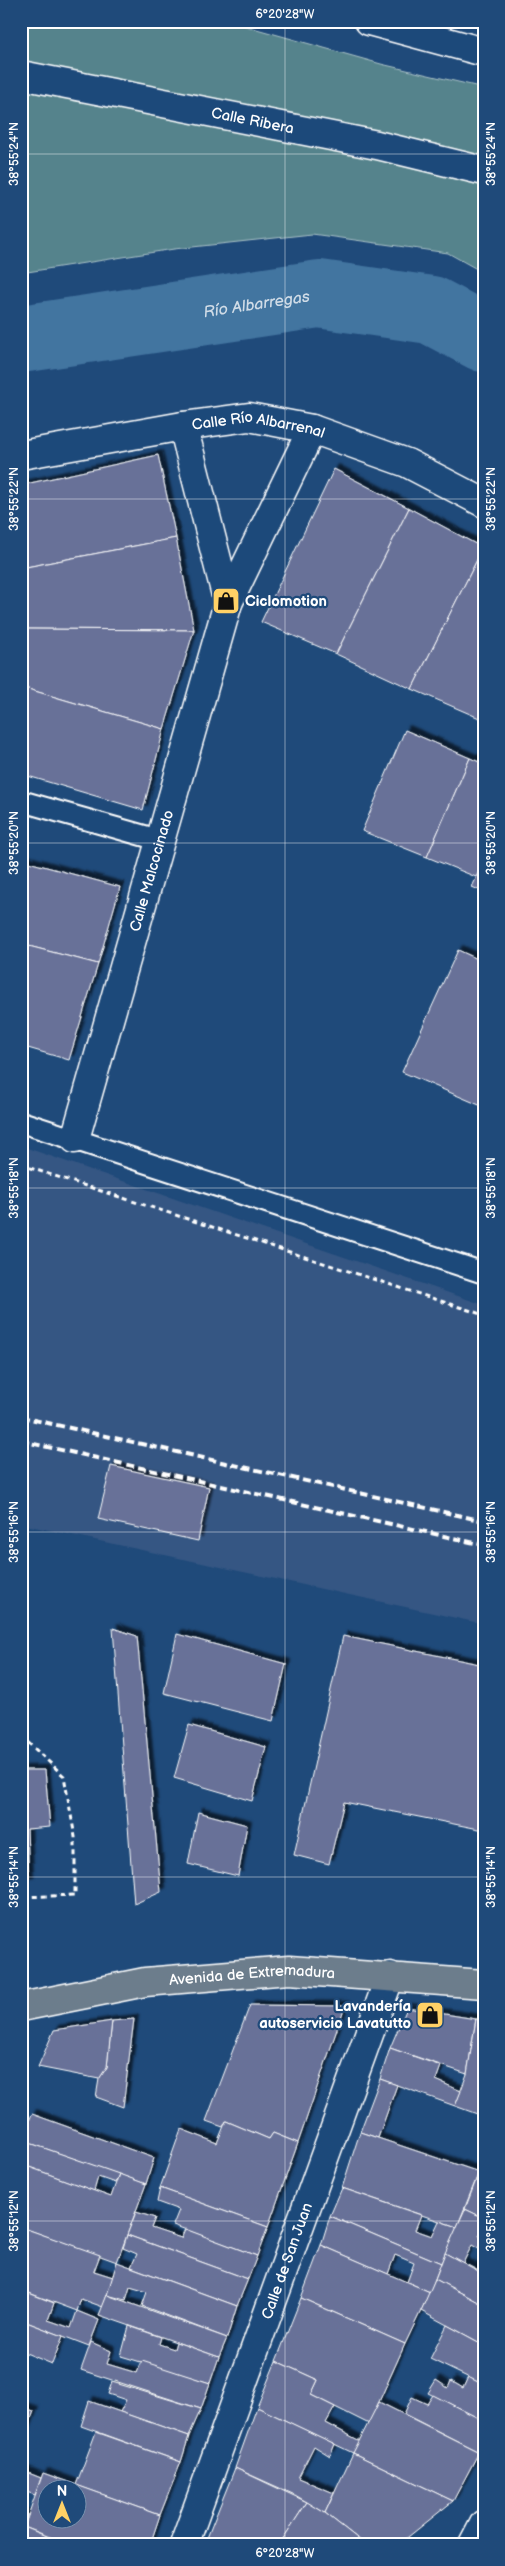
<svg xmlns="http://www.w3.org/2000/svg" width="505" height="2566" font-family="'Balsamiq Sans',sans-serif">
  <defs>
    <filter id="shadow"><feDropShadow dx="4.5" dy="-4.5" stdDeviation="1" flood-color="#0009"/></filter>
  </defs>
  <rect width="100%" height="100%" fill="#1f4a7a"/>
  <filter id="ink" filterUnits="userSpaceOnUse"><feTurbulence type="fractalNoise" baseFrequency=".02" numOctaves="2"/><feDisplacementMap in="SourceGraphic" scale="10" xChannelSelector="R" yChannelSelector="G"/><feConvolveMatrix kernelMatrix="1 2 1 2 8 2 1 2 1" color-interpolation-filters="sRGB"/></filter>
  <g filter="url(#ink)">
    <!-- built -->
    <polygon fill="#355683" points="21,1146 484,1305 484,1624 21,1524"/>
    <!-- green -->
    <polygon fill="#54838c" stroke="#aac1c6" points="21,21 228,21 381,64 484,88 484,273 448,253 312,234 174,249 21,273"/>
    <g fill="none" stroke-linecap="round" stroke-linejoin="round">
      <!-- river -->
      <path stroke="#4374a0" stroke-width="68" id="s1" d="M21,339L319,294L431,310L484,338"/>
    </g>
    <!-- building -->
    <g fill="#687198" stroke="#fff" fill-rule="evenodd" filter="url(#shadow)">
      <polygon points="158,455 176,538 21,568 21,485"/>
      <polygon points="334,469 409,508 336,654 261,622"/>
      <polygon points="409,508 483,548 412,689 336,654"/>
      <polygon points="176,538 194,630 21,629 21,568"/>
      <polygon points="483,548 484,548 484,720 412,689"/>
      <polygon points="21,629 194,630 164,729 21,687"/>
      <polygon points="21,687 164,729 143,810 21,774"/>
      <polygon points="405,730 470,758 427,857 362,831"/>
      <polygon points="470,758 484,764 484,861 476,877 427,857"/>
      <polygon points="21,860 120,887 98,964 21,944"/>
      <polygon points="484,862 484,892 472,887"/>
      <polygon points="21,944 98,964 69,1060 21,1046"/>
      <polygon points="458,950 484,962 484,1107 402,1072"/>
      <polygon points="111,1466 209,1487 198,1541 98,1519"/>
      <polygon points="113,1628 137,1636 161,1892 134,1904"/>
      <polygon points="177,1634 286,1664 273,1721 164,1693"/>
      <polygon points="343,1636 484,1665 484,1830 344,1802 329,1864 294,1855"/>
      <polygon points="189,1725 266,1747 252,1801 174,1778"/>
      <polygon points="21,1770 45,1770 50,1827 27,1829 29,1882 21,1883"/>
      <polygon points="198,1812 247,1825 238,1876 188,1864"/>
      <polygon points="250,2005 345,2006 298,2143 273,2133 269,2139 226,2121 223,2127 206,2121"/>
      <polygon points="407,2008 476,2019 467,2074 390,2048"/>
      <polygon points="134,2019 123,2107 96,2097 99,2079 107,2067 112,2021"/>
      <polygon points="476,2019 484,2019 484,2105 480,2115 455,2106 467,2074"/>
      <polygon points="112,2021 107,2067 99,2079 38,2067 54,2030"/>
      <polygon points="390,2048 441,2066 436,2080 461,2091 455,2106 380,2079"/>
      <polygon points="380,2079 397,2085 378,2138 360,2132"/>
      <polygon points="32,2114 154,2158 146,2184 21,2140"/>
      <polygon points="226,2121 269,2139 273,2133 298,2143 268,2227 160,2188 181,2129 217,2143"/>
      <polygon points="360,2132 479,2172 457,2227 342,2188"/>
      <polygon points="21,2140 119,2174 115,2183 98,2177 94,2191 21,2164"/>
      <polygon points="484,2159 484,2218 465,2209"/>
      <polygon points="21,2164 111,2197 119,2174 146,2184 117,2262 21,2227"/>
      <polygon points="160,2188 268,2227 257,2256 173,2225 179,2210 157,2202"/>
      <polygon points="342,2188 421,2215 415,2230 432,2236 439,2221 457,2227 441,2263 330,2216"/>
      <polygon points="465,2209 484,2218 484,2225 479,2236 484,2238 484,2252 472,2245 463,2263 445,2253"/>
      <polygon points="136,2212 155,2218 151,2228 181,2238 185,2229 257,2256 248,2279 127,2235"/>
      <polygon points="330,2216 441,2263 430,2292 407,2282 414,2263 395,2255 388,2274 321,2245"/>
      <polygon points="21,2227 100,2255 94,2271 113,2277 103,2307 81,2299 77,2311 21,2290"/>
      <polygon points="127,2235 248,2279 237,2306 131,2267 137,2254 123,2248"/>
      <polygon points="321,2245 430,2292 405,2344 301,2298"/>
      <polygon points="445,2253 484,2274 484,2305 435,2279"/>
      <polygon points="117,2262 237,2306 227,2338 142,2306 147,2292 130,2287 126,2300 107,2295"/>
      <polygon points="435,2279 484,2305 484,2345 421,2311"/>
      <polygon points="21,2290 54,2303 48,2320 71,2328 77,2311 99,2320 89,2346 21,2320"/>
      <polygon points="107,2295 227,2338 219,2357 99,2315"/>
      <polygon points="301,2298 405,2344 369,2424 311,2395 318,2380 276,2361"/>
      <polygon points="21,2320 63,2336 52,2364 21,2351"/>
      <polygon points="447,2325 484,2345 484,2385 430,2359"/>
      <polygon points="129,2326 161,2337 159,2344 174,2349 176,2342 219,2357 210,2383 121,2356"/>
      <polygon points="91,2342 111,2351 107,2364 137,2373 142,2361 210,2383 201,2409 81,2370"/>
      <polygon points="276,2361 318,2380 311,2395 335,2407 326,2423 360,2441 353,2453 257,2407"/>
      <polygon points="468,2377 484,2385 484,2421 428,2393 436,2380 448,2388 451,2381 463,2388"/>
      <polygon points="112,2382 201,2409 189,2436 120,2412 126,2400 108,2394"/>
      <polygon points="433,2395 484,2421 484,2444 479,2452 404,2414 412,2397 427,2404"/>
      <polygon points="89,2401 189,2436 181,2462 81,2426"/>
      <polygon points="379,2402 479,2452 453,2501 353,2453"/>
      <polygon points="21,2407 34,2411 21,2445"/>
      <polygon points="257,2407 335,2444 330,2456 314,2446 298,2478 334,2493 325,2513 295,2495 235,2468"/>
      <polygon points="96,2432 181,2462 160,2515 76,2485"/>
      <polygon points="353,2453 453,2501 398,2545 366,2545 325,2513"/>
      <polygon points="235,2468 307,2502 279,2545 209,2545 205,2543"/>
      <polygon points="21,2470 41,2478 35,2495 21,2490"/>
      <path d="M43,2473L160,2515L150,2545H71L24,2527ZM48,2488H78V2518H48Z"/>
      <polygon points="307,2502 325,2513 366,2545 279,2545"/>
      <polygon points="21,2513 28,2515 24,2527 21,2526"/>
      <polygon points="24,2527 46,2536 43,2545 21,2545"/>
    </g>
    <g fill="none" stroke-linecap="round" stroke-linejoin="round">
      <defs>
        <g id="lane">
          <polyline points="21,801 159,840"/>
          <polyline points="21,1122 484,1273"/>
        </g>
        <g id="street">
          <polyline points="369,21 484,52"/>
          <path id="s2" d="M21,75L377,145L484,171"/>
          <polyline points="183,426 228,603"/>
          <path id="s3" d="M21,455L183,426L249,417L312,429L407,463L484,503"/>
          <path id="s4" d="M75,1139L228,603L312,429"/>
          <path id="s5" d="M184,2545L390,1976"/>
          <polyline points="473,2545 484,2524"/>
        </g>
        <g id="primary">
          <path id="s6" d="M21,2007L145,1982L289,1970L484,1984"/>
        </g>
      </defs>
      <!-- lane casing -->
      <use href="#lane" stroke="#fff" stroke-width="24"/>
      <!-- street casing -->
      <use href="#street" stroke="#fff" stroke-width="31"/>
      <!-- primary casing -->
      <use href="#primary" stroke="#fff" stroke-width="31"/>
      <!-- path -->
      <g stroke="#fff" stroke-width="3" stroke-dasharray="5 4" stroke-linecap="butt">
        <polyline points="21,1165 484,1315"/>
        <polyline points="21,1736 64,1776 75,1837 75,1895 21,1897"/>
      </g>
      <!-- lane -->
      <use href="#lane" stroke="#1f4a7a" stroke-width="20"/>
      <!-- street -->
      <use href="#street" stroke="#1f4a7a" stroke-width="28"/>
      <!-- primary -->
      <use href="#primary" stroke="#6c7d8c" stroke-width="28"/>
      <!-- rail -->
      <g stroke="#fff" stroke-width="4" stroke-dasharray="8 4" stroke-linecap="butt">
        <polyline points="21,1417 484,1521"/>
        <polyline points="21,1441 484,1545"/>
      </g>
    </g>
  </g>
  <!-- ticks -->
  <path fill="none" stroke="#fff" stroke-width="1" stroke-opacity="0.45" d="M285,21V2545M21,154H484M21,499H484M21,843H484M21,1188H484M21,1532H484M21,1877H484M21,2221H484"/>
  <!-- icons -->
  <defs>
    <symbol id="shop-square" viewBox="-11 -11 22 22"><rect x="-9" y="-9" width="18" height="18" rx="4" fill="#ffd166" stroke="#1f4a7a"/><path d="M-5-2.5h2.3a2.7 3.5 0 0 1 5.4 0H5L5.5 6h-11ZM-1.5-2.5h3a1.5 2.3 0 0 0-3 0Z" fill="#111"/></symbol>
  </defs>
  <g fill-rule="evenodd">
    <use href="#shop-square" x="210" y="585" width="32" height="32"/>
    <use href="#shop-square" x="414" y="1999" width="32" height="32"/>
  </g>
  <g text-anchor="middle" stroke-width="4.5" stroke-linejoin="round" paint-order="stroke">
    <!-- street labels -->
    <g font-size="15" fill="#fff" stroke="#1f4a7a">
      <text dy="5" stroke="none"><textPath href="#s2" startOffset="236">Calle Ribera</textPath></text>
      <text dy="5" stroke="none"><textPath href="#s3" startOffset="241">Calle Río Albarrenal</textPath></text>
      <text dy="5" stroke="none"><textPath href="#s4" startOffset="279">Calle Malcocinado</textPath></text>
      <text dy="5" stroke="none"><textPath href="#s6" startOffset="234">Avenida de Extremadura</textPath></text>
      <text dy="5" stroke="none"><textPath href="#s5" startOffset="302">Calle de San Juan</textPath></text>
    </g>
    <!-- poi labels -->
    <g font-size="15" font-weight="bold" fill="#fff" stroke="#1f4a7a" text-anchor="start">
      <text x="245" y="606">Ciclomotion</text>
      <text x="411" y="2011" text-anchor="end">Lavandería<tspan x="411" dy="17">autoservicio Lavatutto</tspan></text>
    </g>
    <!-- water labels -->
    <g font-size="16" font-style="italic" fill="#d0dce7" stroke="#1f4a7a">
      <text dy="6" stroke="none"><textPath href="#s1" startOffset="238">Río Albarregas</textPath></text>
    </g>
  </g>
  <!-- margin -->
  <rect width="505" height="2566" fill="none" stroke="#1f4a7a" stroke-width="55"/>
  <!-- north arrow -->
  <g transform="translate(62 2504)"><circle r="24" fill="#1f4a7a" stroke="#7992af"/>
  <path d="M0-4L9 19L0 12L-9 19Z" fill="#ffd166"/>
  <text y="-8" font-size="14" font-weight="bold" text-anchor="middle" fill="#ffffff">N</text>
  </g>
  <rect x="28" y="28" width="450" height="2510" fill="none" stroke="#fff" stroke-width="2"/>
  <g font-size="12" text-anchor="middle" fill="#fff">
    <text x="285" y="18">6°20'28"W</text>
    <text transform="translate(14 154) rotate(-90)" y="4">38°55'24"N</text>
    <text transform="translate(491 154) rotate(-90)" y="4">38°55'24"N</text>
    <text transform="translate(14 499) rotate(-90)" y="4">38°55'22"N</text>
    <text transform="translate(491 499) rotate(-90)" y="4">38°55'22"N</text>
    <text transform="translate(14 843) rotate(-90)" y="4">38°55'20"N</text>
    <text transform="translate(491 843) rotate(-90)" y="4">38°55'20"N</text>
    <text transform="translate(14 1188) rotate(-90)" y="4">38°55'18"N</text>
    <text transform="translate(491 1188) rotate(-90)" y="4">38°55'18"N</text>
    <text transform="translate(14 1532) rotate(-90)" y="4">38°55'16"N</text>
    <text transform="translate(491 1532) rotate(-90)" y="4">38°55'16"N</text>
    <text transform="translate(14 1877) rotate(-90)" y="4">38°55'14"N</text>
    <text transform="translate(491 1877) rotate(-90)" y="4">38°55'14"N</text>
    <text transform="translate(14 2221) rotate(-90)" y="4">38°55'12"N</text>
    <text transform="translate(491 2221) rotate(-90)" y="4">38°55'12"N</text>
    <text x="285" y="2557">6°20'28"W</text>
  </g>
</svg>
